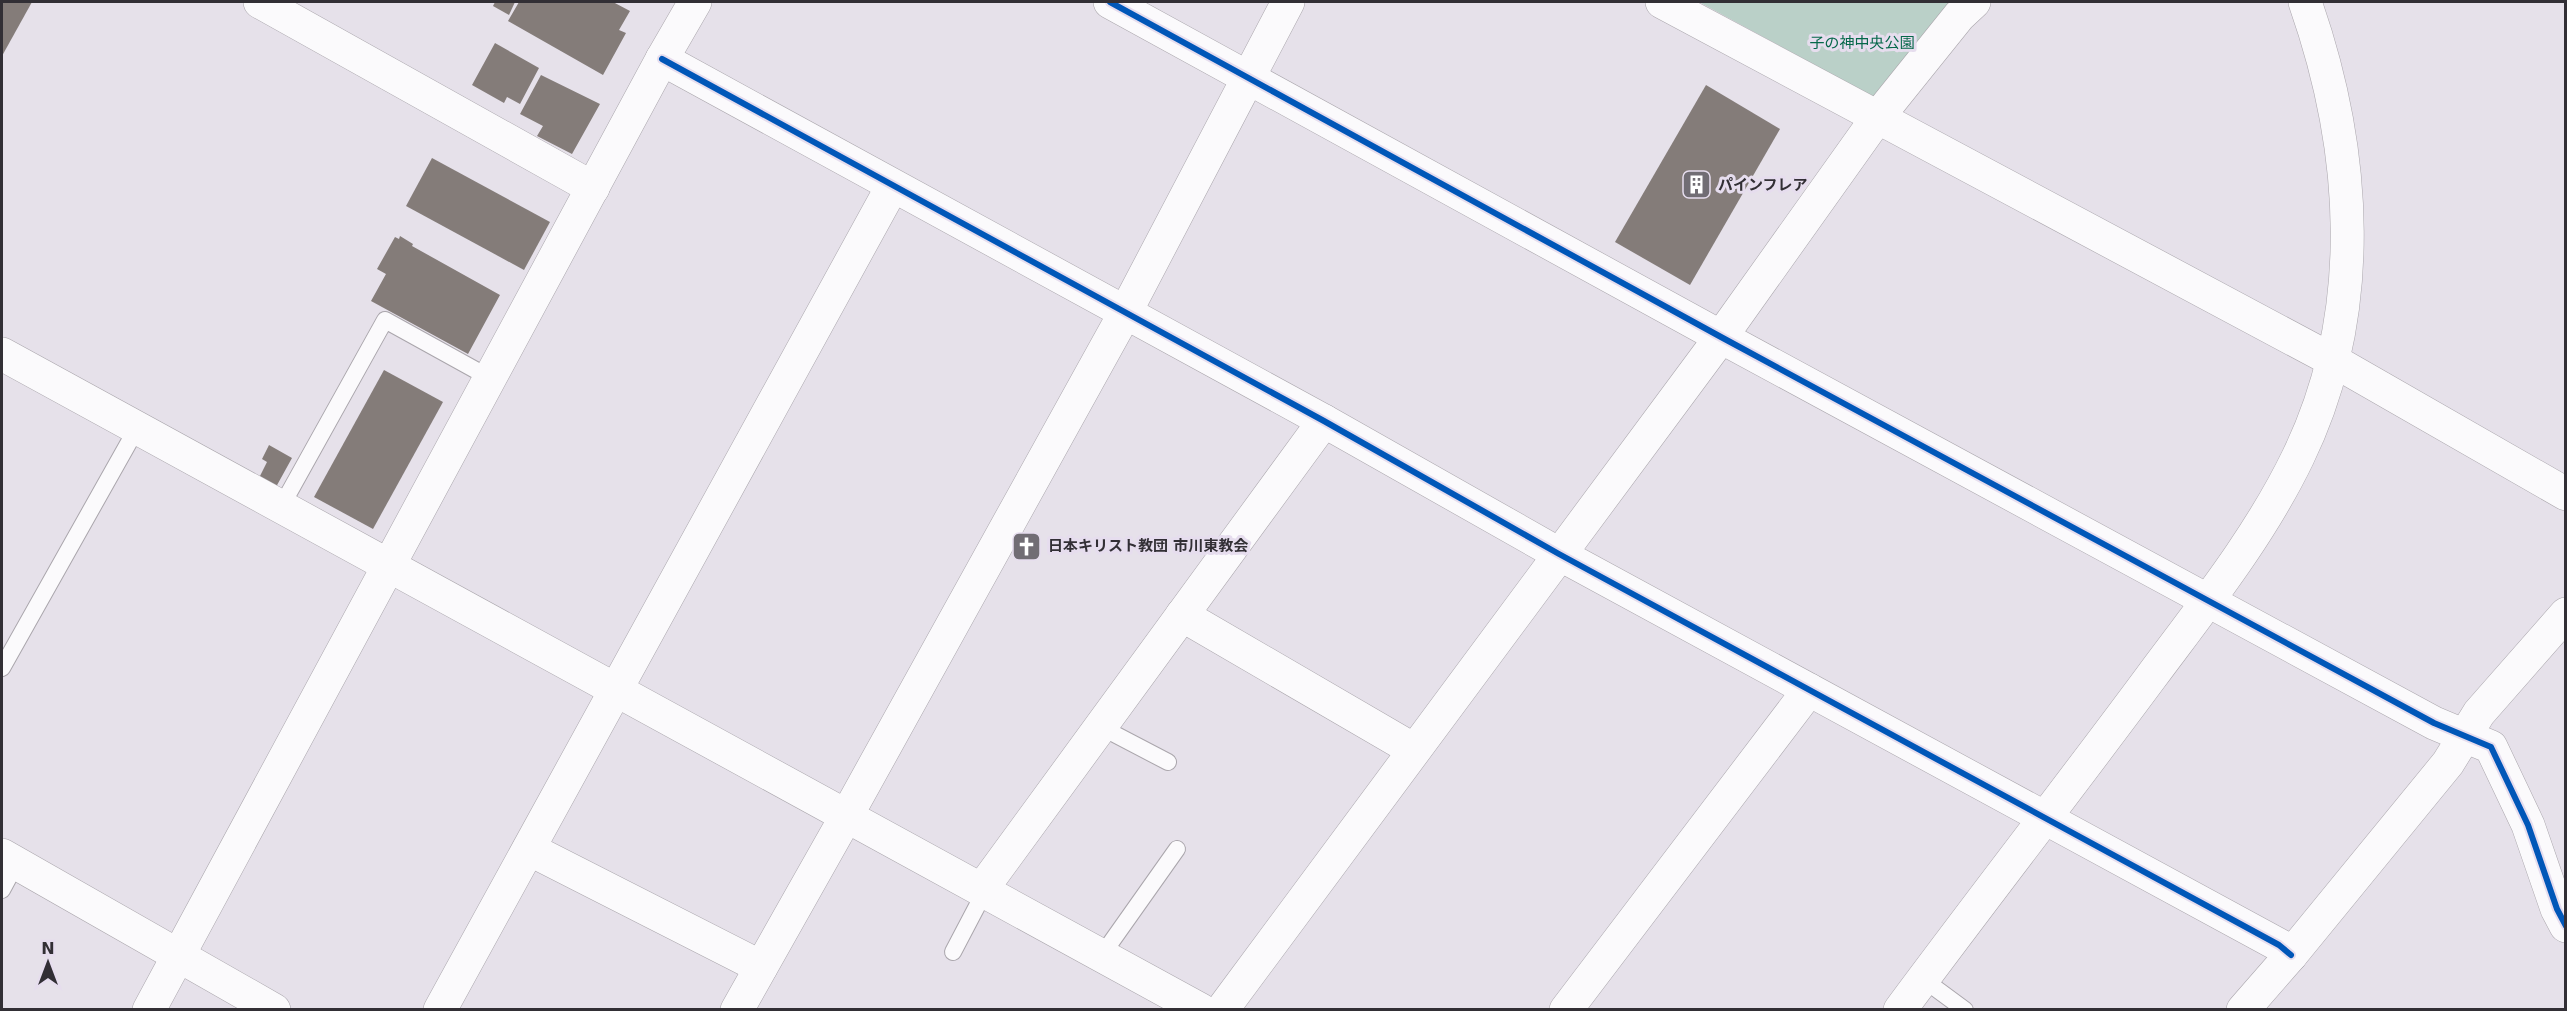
<svg xmlns="http://www.w3.org/2000/svg" width="2567" height="1011" font-family="'DejaVu Sans','Noto Sans JP',sans-serif">
  <rect width="100%" height="100%" fill="#e6e1ea"/>
  <!-- green -->
  <polygon fill="#bad0c8" points="1699,2 1951,2 1874,97"/>
  <!-- building -->
  <g fill="#847c79">
    <polygon points="2,2 32,2 2,56"/>
    <polygon points="495,2 515,2 509,15 493,6"/>
    <polygon points="519,2 613,2 630,11 619,30 626,33 603,75 508,21"/>
    <polygon points="495,43 539,68 520,104 507,97 504,103 472,85"/>
    <polygon points="541,75 600,104 572,154 537,136 543,126 520,114"/>
    <polygon points="1706,85 1780,129 1690,285 1615,242"/>
    <polygon points="432,158 550,222 524,270 406,206"/>
    <polygon points="400,236 413,244 412,246 500,295 468,354 371,301 386,274 377,269 395,237 399,239"/>
    <polygon points="384,370 443,402 373,529 314,497"/>
    <polygon points="269,445 292,458 276,487 259,478 267,462 262,459"/>
  </g>
  <g fill="none" stroke-linecap="round" stroke-linejoin="round">
    <defs>
      <g id="service">
        <polyline points="281,507 385,320 490,378"/>
        <polyline points="2,668 137,428"/>
        <polyline points="1101,727 1168,762"/>
        <polyline points="2,890 16,864"/>
        <polyline points="953,952 985,891"/>
        <polyline points="1102,955 1177,849"/>
        <polyline points="1923,979 1965,1010"/>
      </g>
      <g id="minor">
        <polyline points="260,2 593,188"/>
        <polyline points="1110,2 1721,337 2434,723 2491,747 2528,825 2557,909 2566,926"/>
        <polyline points="1662,2 2334,361 2566,494"/>
        <polyline points="662,59 1324,421 1559,554 2279,945 2291,955"/>
        <polyline points="2,354 1201,1010"/>
        <polyline points="1182,615 1414,750"/>
        <polyline points="529,849 761,967"/>
        <polyline points="2,855 274,1010"/>
        <polyline points="982,889 1324,421"/>
        <polyline points="440,1010 892,187"/>
        <polyline points="737,1010 847,815 1125,313 1288,2"/>
        <polyline points="1222,1010 1721,337 1877,118 1959,16 1974,2"/>
        <polyline points="1566,1010 1809,690"/>
        <polyline points="2243,1010 2291,955 2448,763 2479,713 2566,614"/>
      </g>
      <g id="tertiary">
        <polyline points="149,1010 662,59 695,2"/>
        <path d="M1900,1010C1983,898 2068,789 2151,677C2203,607 2260,536 2298,457C2368,313 2357,150 2305,2"/>
      </g>
    </defs>
    <!-- service casing -->
    <use href="#service" stroke="#aaa6ac" stroke-width="18"/>
    <!-- minor casing -->
    <use href="#minor" stroke="#aaa6ac" stroke-width="34"/>
    <!-- tertiary casing -->
    <use href="#tertiary" stroke="#aaa6ac" stroke-width="34"/>
    <!-- service -->
    <use href="#service" stroke="#fbfafc" stroke-width="16"/>
    <!-- minor -->
    <use href="#minor" stroke="#fbfafc" stroke-width="33"/>
    <!-- tertiary -->
    <use href="#tertiary" stroke="#fbfafc" stroke-width="33"/>
    <defs>
      <g id="cycleway">
        <polyline points="1110,2 1721,337 2434,723 2491,747 2528,825 2557,909 2566,926"/>
        <polyline points="662,59 1324,421 1559,554 2279,945 2291,955"/>
      </g>
    </defs>
    <!-- cycleway casing -->
    <use href="#cycleway" stroke="#e6ddee" stroke-width="10"/>
    <!-- cycleway -->
    <use href="#cycleway" stroke="#0057b8" stroke-width="6"/>
  </g>
  <!-- icons -->
  <defs>
    <symbol id="building-square" viewBox="-11 -11 22 22"><rect x="-9" y="-9" width="18" height="18" rx="4" fill="#716d74" stroke="#e6ddee"/><path d="M-4-6H4V6H1V3H-1V6H-4ZM-2.5-4.3h1.7v1.8h-1.7ZM.8-4.3h1.7v1.8H.8ZM-2.5-1h1.7V.8h-1.7ZM.8-1h1.7V.8H.8Z" fill="#fff"/></symbol>
    <symbol id="church-square" viewBox="-11 -11 22 22"><rect x="-9" y="-9" width="18" height="18" rx="4" fill="#716d74" stroke="#e6ddee"/><path d="M-1.2-6h2.4v3.5h3.3v2.4h-3.3V6h-2.4V-.1h-3.3v-2.4h3.3Z" fill="#fff"/></symbol>
  </defs>
  <g fill-rule="evenodd">
    <use href="#building-square" x="1680" y="168" width="33" height="33"/>
    <use href="#church-square" x="1010" y="530" width="33" height="33"/>
  </g>
  <g text-anchor="middle" stroke-width="6" stroke-linejoin="round" paint-order="stroke">
    <!-- park labels -->
    <g font-size="15" fill="#06684a" stroke="#e6ddee">
      <text x="1862" y="48">子の神中央公園</text>
    </g>
    <!-- poi labels -->
    <g font-size="15" font-weight="bold" fill="#322f35" stroke="#e6ddee" text-anchor="start">
      <text x="1718" y="190">パインフレア</text>
      <text x="1048" y="551">日本キリスト教団 市川東教会</text>
    </g>
  </g>
  <!-- border -->
  <rect width="2567" height="1011" fill="none" stroke="#322f35" stroke-width="6"/>
  <!-- north arrow -->
  <g transform="translate(48 963)" stroke="#e6ddee" stroke-width="4.5" paint-order="stroke">
  <path d="M0-4.5L10 22L0 15L-10 22Z" fill="#322f35"/>
  <text y="-9" font-size="16" font-weight="bold" text-anchor="middle" fill="#322f35">N</text>
  </g>
</svg>
